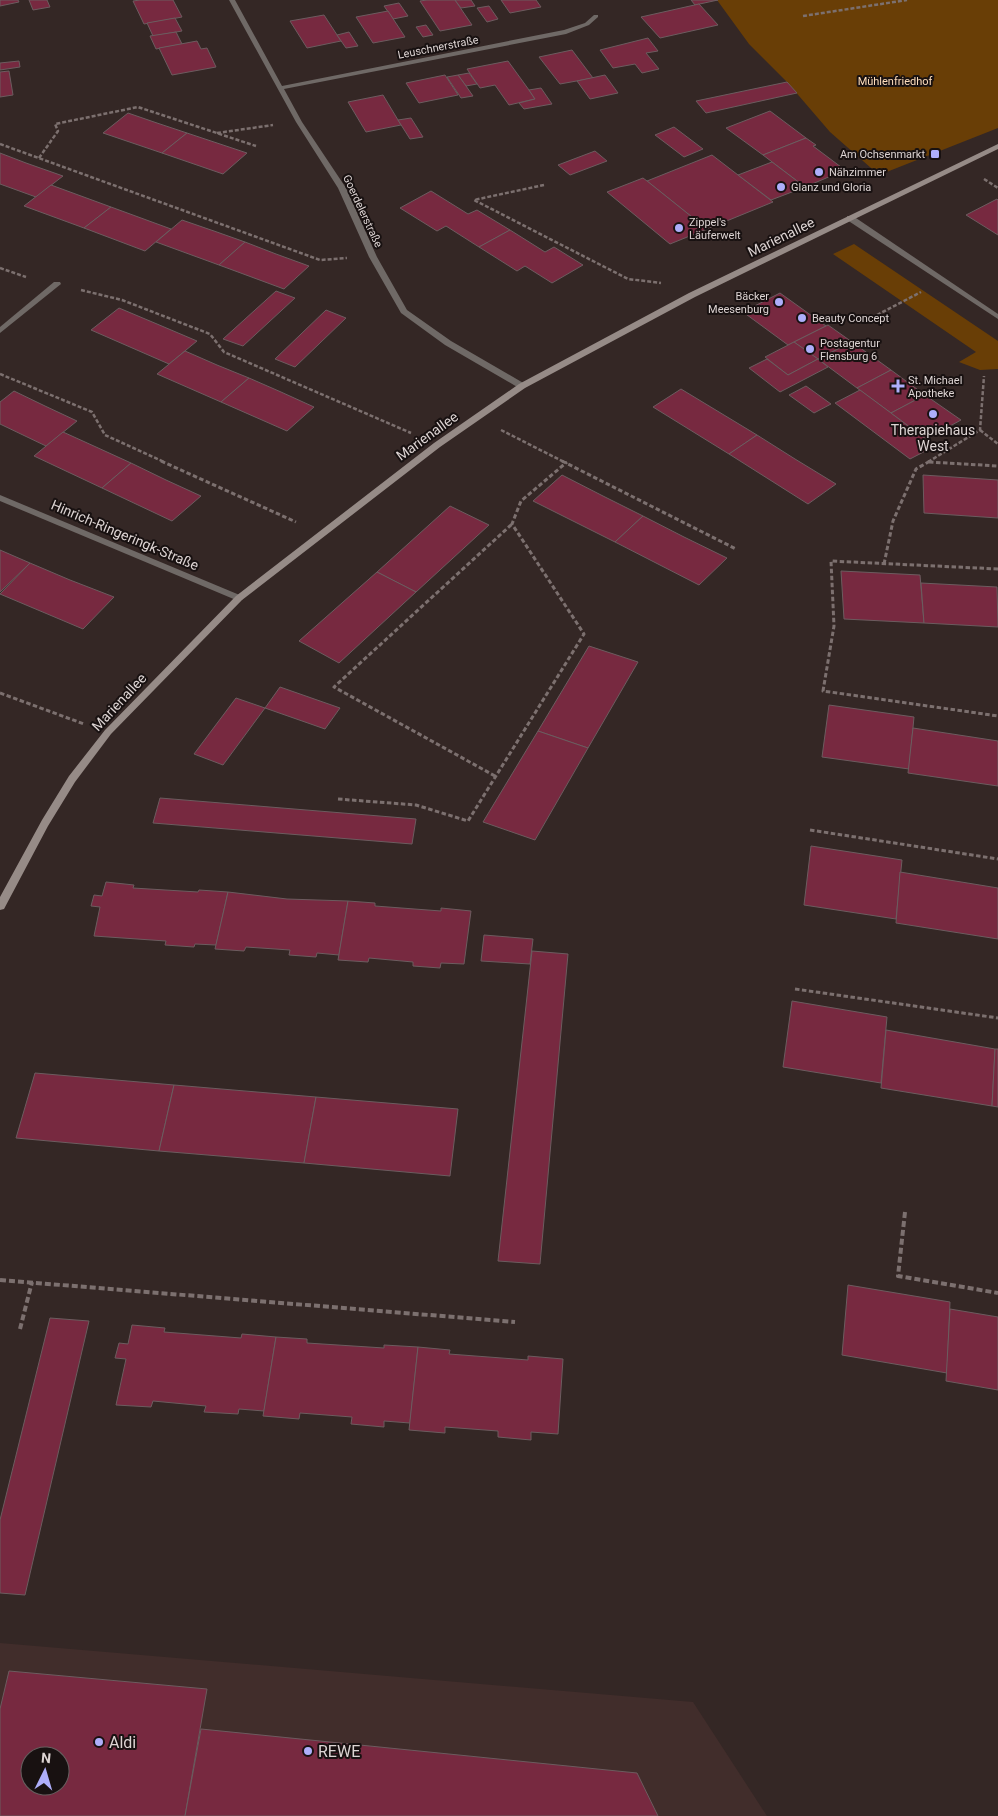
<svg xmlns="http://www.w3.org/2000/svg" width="998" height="1816" font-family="Roboto,sans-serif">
  <rect width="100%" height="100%" fill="#342725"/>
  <!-- built -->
  <path fill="#412d2b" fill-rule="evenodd" d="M0,1643L693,1702L767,1816H0ZM30,1756H60V1786H30Z"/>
  <!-- green -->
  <g fill="#693e06">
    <polygon points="717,0 998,0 998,128 879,175 830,132 787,82 749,44"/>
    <polygon points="854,244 998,341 998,369 980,370 959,362 976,352 833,254"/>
  </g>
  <!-- building -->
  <g fill="#772940" stroke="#6c5c5f" fill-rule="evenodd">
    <polygon points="0,0 18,0 19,2 0,6"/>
    <polygon points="29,0 47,0 50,7 33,10"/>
    <polygon points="140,0 173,0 182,17 144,24 133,1"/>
    <polygon points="427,0 455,0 472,25 440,31 420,1"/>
    <polygon points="455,0 471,0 475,6 461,8"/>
    <polygon points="501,0 536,0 541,7 510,13"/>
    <polygon points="691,0 718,0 695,5"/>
    <polygon points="399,3 408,16 393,19 384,6"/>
    <polygon points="699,4 718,25 660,38 641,17"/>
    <polygon points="489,6 498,19 487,22 477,8"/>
    <polygon points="388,11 405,37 373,43 356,17"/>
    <polygon points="324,15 341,41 307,48 290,21"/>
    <polygon points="175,18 182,31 153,36 147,23"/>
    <polygon points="426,25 433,35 423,37 416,27"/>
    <polygon points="176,32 182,44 156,49 150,36"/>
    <polygon points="349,32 358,46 346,48 337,35"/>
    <polygon points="648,38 658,51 646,53 659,69 642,73 635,64 613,68 600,50"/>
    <polygon points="197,41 201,49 207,48 216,67 172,75 159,48"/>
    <polygon points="572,50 593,78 560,84 539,57"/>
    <polygon points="19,61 20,67 0,70 0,63"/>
    <polygon points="508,61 529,90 535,99 509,105 495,85 480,88 467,69"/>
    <polygon points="9,71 13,95 0,97 0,72"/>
    <polygon points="469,73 477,84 466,86 458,75"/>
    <polygon points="445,75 458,95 419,103 406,83"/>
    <polygon points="458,75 466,86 473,96 461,98 447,77"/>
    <polygon points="605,75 618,93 590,99 577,81"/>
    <polygon points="787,82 797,93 706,113 696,101"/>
    <polygon points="541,88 552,104 524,109 519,103 535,99 529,90"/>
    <polygon points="383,95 401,125 366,132 348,102"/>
    <polygon points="770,111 806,138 763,155 726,128"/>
    <polygon points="128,113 157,123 187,133 162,153 103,133"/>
    <polygon points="411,118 423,137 410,139 398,120"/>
    <polygon points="674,127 703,149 684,157 655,135"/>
    <polygon points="187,133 247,153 223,174 162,153"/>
    <polygon points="806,138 816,145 813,146 845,170 805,187 763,155"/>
    <polygon points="595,151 607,161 570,175 558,165"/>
    <polygon points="0,153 26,163 63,176 36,197 0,184"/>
    <polygon points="712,155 738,175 773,202 707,229 647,181"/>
    <polygon points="772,162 805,187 771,200 738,175"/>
    <polygon points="643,178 647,181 707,229 670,244 607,192"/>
    <polygon points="51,185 111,207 84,228 24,206"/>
    <polygon points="431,191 468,214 477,210 510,230 479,247 446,226 437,231 400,208"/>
    <polygon points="997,199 998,200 998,235 966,215"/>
    <polygon points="111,207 171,229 145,251 84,228"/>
    <polygon points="182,220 214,231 245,242 219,265 156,242"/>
    <polygon points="510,230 545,252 554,247 583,265 552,283 525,266 517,271 479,247"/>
    <polygon points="245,242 276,254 309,266 284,289 219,265"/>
    <polygon points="276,291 295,298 243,346 223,339"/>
    <polygon points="780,293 826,326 788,345 743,312"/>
    <polygon points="119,308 157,324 197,341 169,364 91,330"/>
    <polygon points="326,310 346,318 295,367 275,359"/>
    <polygon points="828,325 852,342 818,359 794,342"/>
    <polygon points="794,342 818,359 788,375 765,357"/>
    <polygon points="852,342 891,370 857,388 818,359"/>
    <polygon points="185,351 217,365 249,378 221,402 157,374"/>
    <polygon points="767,359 788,375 818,359 828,367 780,392 749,368"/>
    <polygon points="891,370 925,395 891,413 857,388"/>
    <polygon points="249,378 281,392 314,407 287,431 221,402"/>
    <polygon points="806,386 831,404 814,413 789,395"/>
    <polygon points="681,389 757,435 729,454 653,407"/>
    <polygon points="860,390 926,439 935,446 910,459 835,403"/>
    <polygon points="14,391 45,406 77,421 46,446 0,424 0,402"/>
    <polygon points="925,395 961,420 926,439 891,413"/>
    <polygon points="63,432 96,447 131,463 102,488 34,456"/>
    <polygon points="757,435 795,459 836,484 808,504 729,454"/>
    <polygon points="131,463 166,480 201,496 172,521 102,488"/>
    <polygon points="562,475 603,496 643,516 615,542 533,501"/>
    <polygon points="923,475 998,480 998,518 924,513"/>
    <polygon points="450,506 489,525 416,592 377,572"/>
    <polygon points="643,516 684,537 727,558 699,585 615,542"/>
    <polygon points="0,550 30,563 0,592"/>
    <polygon points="30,563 70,580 114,597 83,629 0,594"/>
    <polygon points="841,571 920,575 924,623 844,619"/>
    <polygon points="377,572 416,592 339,663 299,641"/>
    <polygon points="921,583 997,587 998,627 924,623"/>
    <polygon points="589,646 638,662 588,748 538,731"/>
    <polygon points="280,687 340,708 325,729 265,708"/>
    <polygon points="236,698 265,708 223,765 194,754"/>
    <polygon points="829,705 914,717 909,769 822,757"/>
    <polygon points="913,728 998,741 998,786 908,773"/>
    <polygon points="538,731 588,748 535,840 483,822"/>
    <polygon points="160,798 416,819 412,844 153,823"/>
    <polygon points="811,846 902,860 896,919 804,905"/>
    <polygon points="900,872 998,888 998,939 896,923"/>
    <polygon points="106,882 134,885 133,888 198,892 199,890 228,892 216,945 195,944 194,947 165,945 166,941 94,936 100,907 91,906 94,895 102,896"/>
    <polygon points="228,892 287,899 348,901 339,955 317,953 316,957 289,955 290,950 246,947 244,951 215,949"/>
    <polygon points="348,901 375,903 375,906 441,911 441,908 471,911 464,964 441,963 440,968 413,966 413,962 369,958 368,962 338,960"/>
    <polygon points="484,935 533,939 530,964 481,961"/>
    <polygon points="532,951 568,954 540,1264 498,1261"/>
    <polygon points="792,1001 887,1017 881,1083 783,1067"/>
    <polygon points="886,1030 995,1049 992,1106 881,1088"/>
    <polygon points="995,1049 998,1049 998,1107 992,1106"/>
    <polygon points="35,1073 174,1085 159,1151 16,1138"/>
    <polygon points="174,1085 316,1097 304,1163 159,1151"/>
    <polygon points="316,1097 458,1109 450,1176 304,1163"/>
    <polygon points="848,1285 950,1302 947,1373 842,1355"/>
    <polygon points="950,1309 998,1317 998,1390 946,1381"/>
    <polygon points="50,1318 89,1321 25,1595 0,1593 0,1520"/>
    <polygon points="132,1325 165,1328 164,1332 241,1338 242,1334 276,1337 264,1411 239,1409 238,1414 204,1412 206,1406 153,1401 151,1407 116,1405 126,1359 115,1358 119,1343 128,1344"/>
    <polygon points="276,1337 307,1339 307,1343 384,1348 384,1345 418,1347 410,1423 384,1421 384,1427 351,1424 352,1417 300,1413 299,1419 263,1416"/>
    <polygon points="418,1347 450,1350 449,1354 528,1360 528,1356 563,1359 558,1434 531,1432 531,1440 498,1437 498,1431 445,1427 445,1433 409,1430"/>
    <path d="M9,1671L207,1689L185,1816H0V1709ZM30,1756H60V1786H30Z"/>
    <polygon points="201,1729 637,1773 658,1816 185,1816"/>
  </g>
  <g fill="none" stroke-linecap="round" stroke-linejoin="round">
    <!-- path-far2 -->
    <g stroke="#7c706f" stroke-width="2.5" stroke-dasharray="4 2" stroke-linecap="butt">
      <polyline points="803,16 907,0"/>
      <polyline points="217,133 273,125"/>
      <polyline points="0,144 320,260 347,258"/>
      <polyline points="39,158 58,131 55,124 138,107 256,146"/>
      <polyline points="984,179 998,188"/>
      <polyline points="544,185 474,200 628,279 661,283"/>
      <polyline points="0,268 26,277"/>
      <polyline points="81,290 122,300 210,334 224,352 411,433"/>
      <polyline points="877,315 921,292"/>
      <polyline points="0,374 92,412 105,435 164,462"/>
      <polyline points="501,430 564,462"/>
      <polyline points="980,430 998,444"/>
      <polyline points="928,462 980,430 984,376"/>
    </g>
    <!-- path-far1 -->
    <g stroke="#7c706f" stroke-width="3" stroke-dasharray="4.5 2.5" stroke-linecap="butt">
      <polyline points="161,461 296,522"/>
      <polyline points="562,461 736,549"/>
      <polyline points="929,462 998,466"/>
      <polyline points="884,564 893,521 916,469 930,461"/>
      <polyline points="998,569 831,561 834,626 823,691 998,716"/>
      <polyline points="0,693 84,724"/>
      <polyline points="495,776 334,687 512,524"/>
      <polyline points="338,799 416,805 468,821 584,634 512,524 521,501 567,462"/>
      <polyline points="810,830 998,859"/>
      <polyline points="795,989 998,1018"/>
    </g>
    <!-- path -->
    <g stroke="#7c706f" stroke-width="4" stroke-dasharray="6 3" stroke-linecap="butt">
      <polyline points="905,1212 898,1276 998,1293"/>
      <polyline points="0,1280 515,1322"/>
      <polyline points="20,1329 32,1282"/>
    </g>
    <!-- service -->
    <polygon fill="#6f6966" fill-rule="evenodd" points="54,282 60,282 61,284 0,333 0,327"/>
    <!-- minor -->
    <g fill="#6f6966" fill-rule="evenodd">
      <polygon points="229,0 235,0 282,86 564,30 585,23 594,15 598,15 598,17 589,25 566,34 284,89 302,122 346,188 377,257 407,310 451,341 525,384 525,388 519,388 445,345 401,313 369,257 338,188 296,122"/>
      <polygon points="847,216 853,216 998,314 998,319 847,220"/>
      <polygon points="0,495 242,596 243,598 242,600 236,600 0,501"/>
    </g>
    <!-- secondary -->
    <polygon fill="#968b87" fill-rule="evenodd" points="998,144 998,149 695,297 525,388 440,447 242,600 111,734 75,782 48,826 4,909 0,910 0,897 42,820 69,776 105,730 236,596 434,443 519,384 689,293"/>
  </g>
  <!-- markers -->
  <g fill="#aeaefa" stroke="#181111" stroke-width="2">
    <rect x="930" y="149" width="10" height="10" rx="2.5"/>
    <circle cx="819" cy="172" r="5"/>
    <circle cx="781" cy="187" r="5"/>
    <circle cx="679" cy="228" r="5"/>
    <circle cx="779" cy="302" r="5"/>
    <circle cx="802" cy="318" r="5"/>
    <circle cx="810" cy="349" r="5"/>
    <path d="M895.5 378.5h5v5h5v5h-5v5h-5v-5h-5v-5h5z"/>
    <circle cx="933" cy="414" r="5"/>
    <circle cx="99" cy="1742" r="5"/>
    <circle cx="308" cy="1751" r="5"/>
  </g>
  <g text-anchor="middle" stroke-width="4" stroke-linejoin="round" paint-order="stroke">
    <!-- far-street labels -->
    <g font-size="11" fill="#ddd4d3" stroke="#181111">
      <text transform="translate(438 47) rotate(-11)" y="4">Leuschnerstraße</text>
      <text transform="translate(363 211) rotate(65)" y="4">Goerdelerstraße</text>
    </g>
    <!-- far-park labels -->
    <g font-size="11" fill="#feddbc" stroke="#181111">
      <text x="895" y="85">Mühlenfriedhof</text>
    </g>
    <!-- far-poi labels -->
    <g font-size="11" fill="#ddd4d3" stroke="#181111" text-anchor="start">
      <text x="925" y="158" text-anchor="end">Am Ochsenmarkt</text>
      <text x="829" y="176">Nähzimmer</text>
      <text x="791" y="191">Glanz und Gloria</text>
      <text x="689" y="226">Zippel's<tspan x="689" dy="13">Läuferwelt</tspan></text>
      <text x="769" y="300" text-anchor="end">Bäcker<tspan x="769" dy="13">Meesenburg</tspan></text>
      <text x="812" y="322">Beauty Concept</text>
      <text x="820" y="347">Postagentur<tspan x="820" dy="13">Flensburg 6</tspan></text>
      <text x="908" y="384">St. Michael<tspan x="908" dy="13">Apotheke</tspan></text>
    </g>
    <!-- street labels -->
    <g font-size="14" fill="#ddd4d3" stroke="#181111">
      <text transform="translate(781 237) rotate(-26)" y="5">Marienallee</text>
      <text transform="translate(427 436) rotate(-36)" y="5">Marienallee</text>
      <text transform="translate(125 535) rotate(23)" y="5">Hinrich-Ringeringk-Straße</text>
      <text transform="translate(119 702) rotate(-47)" y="5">Marienallee</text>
    </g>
    <!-- poi labels -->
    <g font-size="14" fill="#ddd4d3" stroke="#181111">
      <text x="933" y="435">Therapiehaus<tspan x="933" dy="16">West</tspan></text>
    </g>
    <!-- near-poi labels -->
    <g font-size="16" fill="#ddd4d3" stroke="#181111" text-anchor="start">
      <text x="109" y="1748">Aldi</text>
      <text x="318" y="1757">REWE</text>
    </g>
  </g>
  <!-- north arrow -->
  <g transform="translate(45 1771) rotate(5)"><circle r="24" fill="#181111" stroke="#675f5f"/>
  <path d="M0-4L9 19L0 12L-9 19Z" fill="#aeaefa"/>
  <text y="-8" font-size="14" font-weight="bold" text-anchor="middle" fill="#ddd4d3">N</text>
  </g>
</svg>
